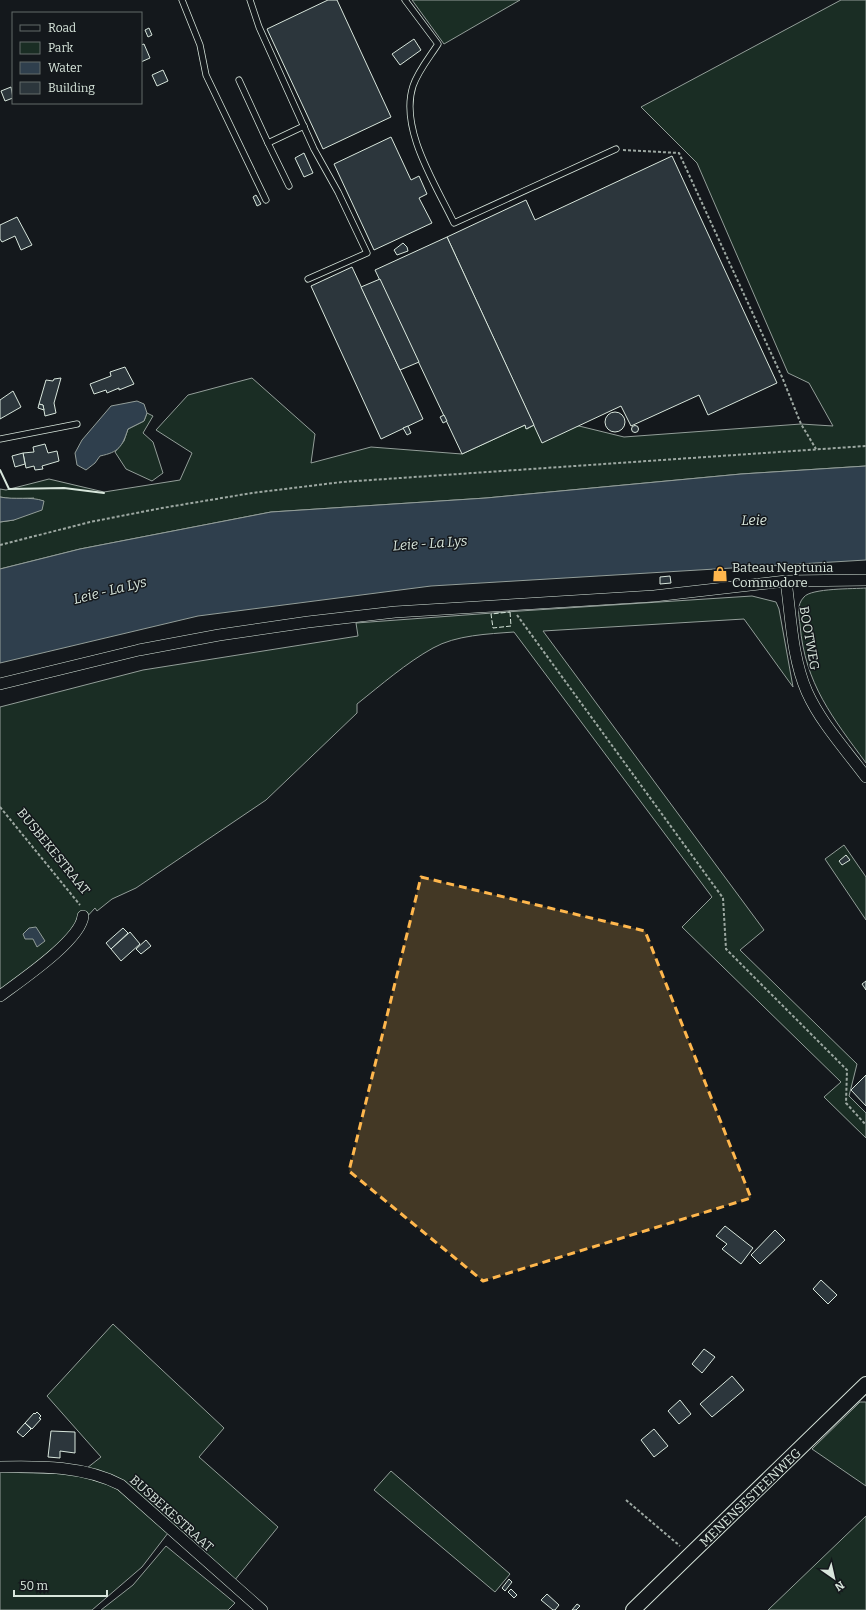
<svg xmlns="http://www.w3.org/2000/svg" width="866" height="1610" font-family="Bitter,serif">
  <rect width="100%" height="100%" fill="#14181c"/>
  <!-- green -->
  <g fill="#1a2d24" stroke="#939e99">
    <polygon points="412,0 520,0 444,44"/>
    <polygon points="841,0 866,0 866,466 741,474 486,498 271,512 80,549 0,569 0,522 14,520 34,498 13,499 0,497 0,489 6,490 49,479 104,492 180,480 192,453 156,430 188,395 252,378 315,434 311,463 371,447 462,454 525,425 527,429 534,425 579,426 624,437 801,424 833,426 809,383 788,373 697,163 641,107"/>
    <polygon points="147,413 153,416 143,433 153,442 163,473 152,481 126,469 115,452 124,441 128,429 144,421"/>
    <path d="M866,588V763C833,718 805,684 800,625C799,616 796,605 804,597C811,588 854,589 866,588Z"/>
    <path d="M752,596L776,602L779,609L793,687L744,619L543,631L764,930L740,950L857,1064L849,1096L866,1113V1138L824,1097L841,1082L682,927L712,897L514,632C488,634 456,635 433,648C406,663 381,685 357,704V713L266,800L136,888L112,899L97,911L95,908L72,933L0,992V707L143,670L358,636L356,623L520,611Z"/>
    <polygon points="844,845 866,877 866,920 825,859"/>
    <polygon points="113,1324 224,1428 199,1457 278,1527 234,1581 157,1513 87,1468 101,1457 47,1396"/>
    <polygon points="860,1402 866,1402 866,1486 812,1449"/>
    <polygon points="391,1471 510,1574 495,1592 374,1490"/>
    <polygon points="0,1472 73,1474 112,1485 130,1498 168,1533 142,1567 92,1610 0,1610"/>
    <polygon points="866,1516 866,1610 768,1610"/>
    <polygon points="166,1546 235,1603 228,1610 101,1610 133,1585"/>
  </g>
  <!-- water -->
  <g fill="#2f3f4d" stroke="#939e99">
    <path d="M137,401L144,404L147,413L144,421L128,429C122,447 119,452 100,456L95,463L86,470L77,465L75,453L82,440L111,406Z"/>
    <polygon points="866,466 866,560 431,586 198,616 0,663 0,569 80,549 271,512 486,498 741,474"/>
    <path d="M0,497C15,500 30,496 44,501L42,510L14,520L0,522Z"/>
    <polygon points="36,927 45,941 37,947 33,939 25,939 23,934 29,928"/>
  </g>
  <!-- building -->
  <g fill="#2c363c" stroke="#d8e6dc">
    <polygon points="328,0 337,0 391,117 323,149 267,29"/>
    <polygon points="149,28 152,35 148,37 145,30"/>
    <polygon points="414,39 421,50 400,65 392,54"/>
    <polygon points="144,44 150,58 141,62 141,45"/>
    <polygon points="163,70 168,81 157,86 152,75"/>
    <polygon points="11,87 13,98 5,101 1,91"/>
    <polygon points="391,137 411,180 419,176 427,194 419,198 432,223 374,250 334,164"/>
    <polygon points="304,153 313,173 304,177 295,158"/>
    <polygon points="672,156 777,383 708,415 699,395 631,426 621,406 542,443 447,237 526,200 535,220"/>
    <polygon points="256,195 261,204 257,206 253,197"/>
    <polygon points="17,217 32,245 21,250 15,236 2,242 0,239 0,225"/>
    <polygon points="447,237 534,425 526,429 525,425 462,454 375,270"/>
    <polygon points="403,243 407,247 408,251 397,255 394,250"/>
    <polygon points="352,267 423,419 381,439 311,286"/>
    <polygon points="380,279 419,362 400,370 361,287"/>
    <polygon points="125,367 134,384 119,390 119,388 107,393 106,390 94,394 90,384 111,376 110,372"/>
    <polygon points="61,378 54,403 56,413 45,416 43,405 39,404 46,380 53,381 54,379"/>
    <polygon points="13,391 21,407 0,419 0,400"/>
    <polygon points="39,404 43,405 44,410 38,408"/>
    <circle cx="615" cy="422" r="10"/>
    <polygon points="444,415 447,421 443,423 440,417"/>
    <circle cx="635" cy="429" r="3.5"/>
    <polygon points="408,426 411,433 407,435 403,428"/>
    <polygon points="45,444 48,453 57,451 59,461 42,466 43,469 35,470 34,466 26,468 23,453 34,452 33,447"/>
    <polygon points="23,453 25,464 15,467 12,456"/>
    <polygon points="670,576 671,583 660,584 660,577"/>
    <polygon points="846,855 850,860 842,865 839,861"/>
    <polygon points="123,928 128,933 111,949 106,943"/>
    <polygon points="130,932 140,944 121,961 111,949"/>
    <polygon points="146,940 151,946 141,954 136,949"/>
    <polygon points="866,981 866,990 862,984"/>
    <polygon points="866,1075 866,1106 851,1090"/>
    <polygon points="725,1226 753,1248 741,1264 722,1249 727,1244 716,1236"/>
    <polygon points="775,1230 785,1240 760,1264 751,1255"/>
    <polygon points="821,1280 837,1295 828,1304 813,1289"/>
    <polygon points="704,1349 715,1357 702,1373 692,1364"/>
    <polygon points="732,1376 744,1390 712,1417 700,1404"/>
    <polygon points="680,1400 691,1414 679,1424 668,1411"/>
    <polygon points="37,1412 41,1416 39,1418 41,1419 32,1429 25,1423 34,1413 35,1414"/>
    <polygon points="25,1423 31,1429 23,1437 17,1432"/>
    <polygon points="654,1429 668,1446 654,1457 641,1440"/>
    <polygon points="51,1431 75,1432 75,1453 60,1451 60,1458 48,1457"/>
    <polygon points="509,1579 512,1582 505,1591 502,1588"/>
    <polygon points="511,1589 517,1595 514,1598 508,1592"/>
    <polygon points="547,1594 559,1605 555,1610 553,1610 541,1600"/>
    <polygon points="577,1604 580,1606 576,1610 572,1610"/>
  </g>
  <g fill="none" stroke-linecap="round" stroke-linejoin="round">
    <defs>
      <g id="service">
        <polyline points="182,0 200,45 206,75 266,200"/>
        <polyline points="250,0 259,27 314,149 338,192 367,253 308,279"/>
        <path d="M405,0L438,44C429,58 418,71 413,86C399,129 436,185 454,223L616,149"/>
        <polyline points="239,80 268,143"/>
        <polyline points="289,186 268,143 304,126"/>
        <polyline points="0,439 77,424"/>
      </g>
      <g id="minor">
        <path d="M786,581C791,617 792,658 807,692C821,723 846,750 866,777"/>
        <polyline points="0,684 139,650 219,635 308,622 395,612 654,596 786,581 866,580"/>
        <path d="M0,996C20,981 81,940 83,916"/>
        <path d="M0,1467C41,1466 85,1466 121,1485L262,1610"/>
      </g>
      <polyline id="tertiary" points="633,1610 866,1384"/>
    </defs>
    <!-- service casing -->
    <use href="#service" stroke="#d8e6dc" stroke-width="7"/>
    <!-- minor casing -->
    <use href="#minor" stroke="#d8e6dc" stroke-width="12"/>
    <!-- tertiary casing -->
    <use href="#tertiary" stroke="#d8e6dc" stroke-width="16"/>
    <!-- path -->
    <g stroke="#9da8a2" stroke-width="2" stroke-dasharray="3 2" stroke-linecap="butt">
      <polyline points="623,150 679,153 782,377 801,424 816,449"/>
      <polyline points="0,545 90,522 162,508 252,493 342,482 866,446"/>
      <polyline points="517,615 723,898 726,949 847,1070 846,1103 866,1125"/>
      <polyline points="0,807 80,905"/>
      <polyline points="626,1500 680,1546"/>
    </g>
    <!-- service -->
    <use href="#service" stroke="#14181c" stroke-width="5.5"/>
    <!-- minor -->
    <use href="#minor" stroke="#14181c" stroke-width="11"/>
    <!-- tertiary -->
    <use href="#tertiary" stroke="#14181c" stroke-width="14"/>
    <!-- fence -->
    <polygon stroke="#d8e6dc" stroke-width="1" stroke-dasharray="5 2" stroke-linecap="butt" points="510,612 511,626 493,628 491,614"/>
    <!-- wall -->
    <polyline stroke="#d8e6dc" stroke-width="2" points="0,470 9,489 64,488 104,493"/>
  </g>
  <!-- marked area -->
  <path fill="#ffb74d" fill-opacity="0.2" stroke="#ffb74d" stroke-width="3" stroke-dasharray="8 5" stroke-linejoin="round" d="M421,877L645,931L751,1198L483,1281L349,1171Z"/>
  <!-- icons -->
  <defs>
    <symbol id="shop-bare" viewBox="-9 -9 18 18"><path d="M-5-2.5h2.3a2.7 3.5 0 0 1 5.4 0H5L5.5 6h-11ZM-1.5-2.5h3a1.5 2.3 0 0 0-3 0Z" fill="#ffb74d" stroke="#14181c" stroke-width="2.5" paint-order="stroke"/></symbol>
  </defs>
  <g fill-rule="evenodd">
    <use href="#shop-bare" x="709" y="563" width="22" height="22"/>
  </g>
  <g text-anchor="middle" stroke-width="3" stroke-linejoin="round" paint-order="stroke">
    <!-- poi labels -->
    <g font-size="13" fill="#d8e6dc" stroke="#14181c" text-anchor="start">
      <text x="732" y="572">Bateau Neptunia<tspan x="732" dy="15">Commodore</tspan></text>
    </g>
    <!-- street labels -->
    <g font-size="13" fill="#d8e6dc" stroke="#14181c">
      <text transform="translate(810 638) rotate(80)" y="5">BOOTWEG</text>
      <text transform="translate(54 851) rotate(51)" y="5">BUSBEKESTRAAT</text>
      <text transform="translate(750 1497) rotate(-44)" y="5">MENENSESTEENWEG</text>
      <text transform="translate(172 1513) rotate(42)" y="5">BUSBEKESTRAAT</text>
    </g>
    <!-- water labels -->
    <g font-size="14" font-style="italic" fill="#d8e6dc" stroke="#14181c">
      <text x="754" y="525">Leie</text>
      <text transform="translate(430 543) rotate(-4)" y="5">Leie - La Lys</text>
      <text transform="translate(110 590) rotate(-14)" y="5">Leie - La Lys</text>
    </g>
  </g>
  <!-- legend -->
  <rect x="12" y="12" width="130" height="92" fill="#14181c" stroke="#626a69"/>
  <rect x="20" y="25" width="20" height="6" fill="#14181c" stroke="#626a69"/>
  <text x="48" y="32" font-size="12" fill="#d8e6dc">Road</text>
  <rect x="20" y="42" width="20" height="12" fill="#1a2d24" stroke="#626a69"/>
  <text x="48" y="52" font-size="12" fill="#d8e6dc">Park</text>
  <rect x="20" y="62" width="20" height="12" fill="#2f3f4d" stroke="#626a69"/>
  <text x="48" y="72" font-size="12" fill="#d8e6dc">Water</text>
  <rect x="20" y="82" width="20" height="12" fill="#2c363c" stroke="#626a69"/>
  <text x="48" y="92" font-size="12" fill="#d8e6dc">Building</text>
  <!-- north arrow -->
  <g transform="translate(834 1578) rotate(146)" stroke="#14181c" stroke-width="3" paint-order="stroke">
  <path d="M0-3L7 15L0 10L-7 15Z" fill="#d8e6dc"/>
  <text y="-6" font-size="11" font-weight="bold" text-anchor="middle" fill="#d8e6dc">N</text>
  </g>
  <!-- scale -->
  <path d="M14 1590v6h93v-6" fill="none" stroke="#d8e6dc" stroke-width="2"/>
  <text x="20" y="1590" font-size="12" fill="#d8e6dc" stroke="#14181c" stroke-width="3" paint-order="stroke">50 m</text>
</svg>
